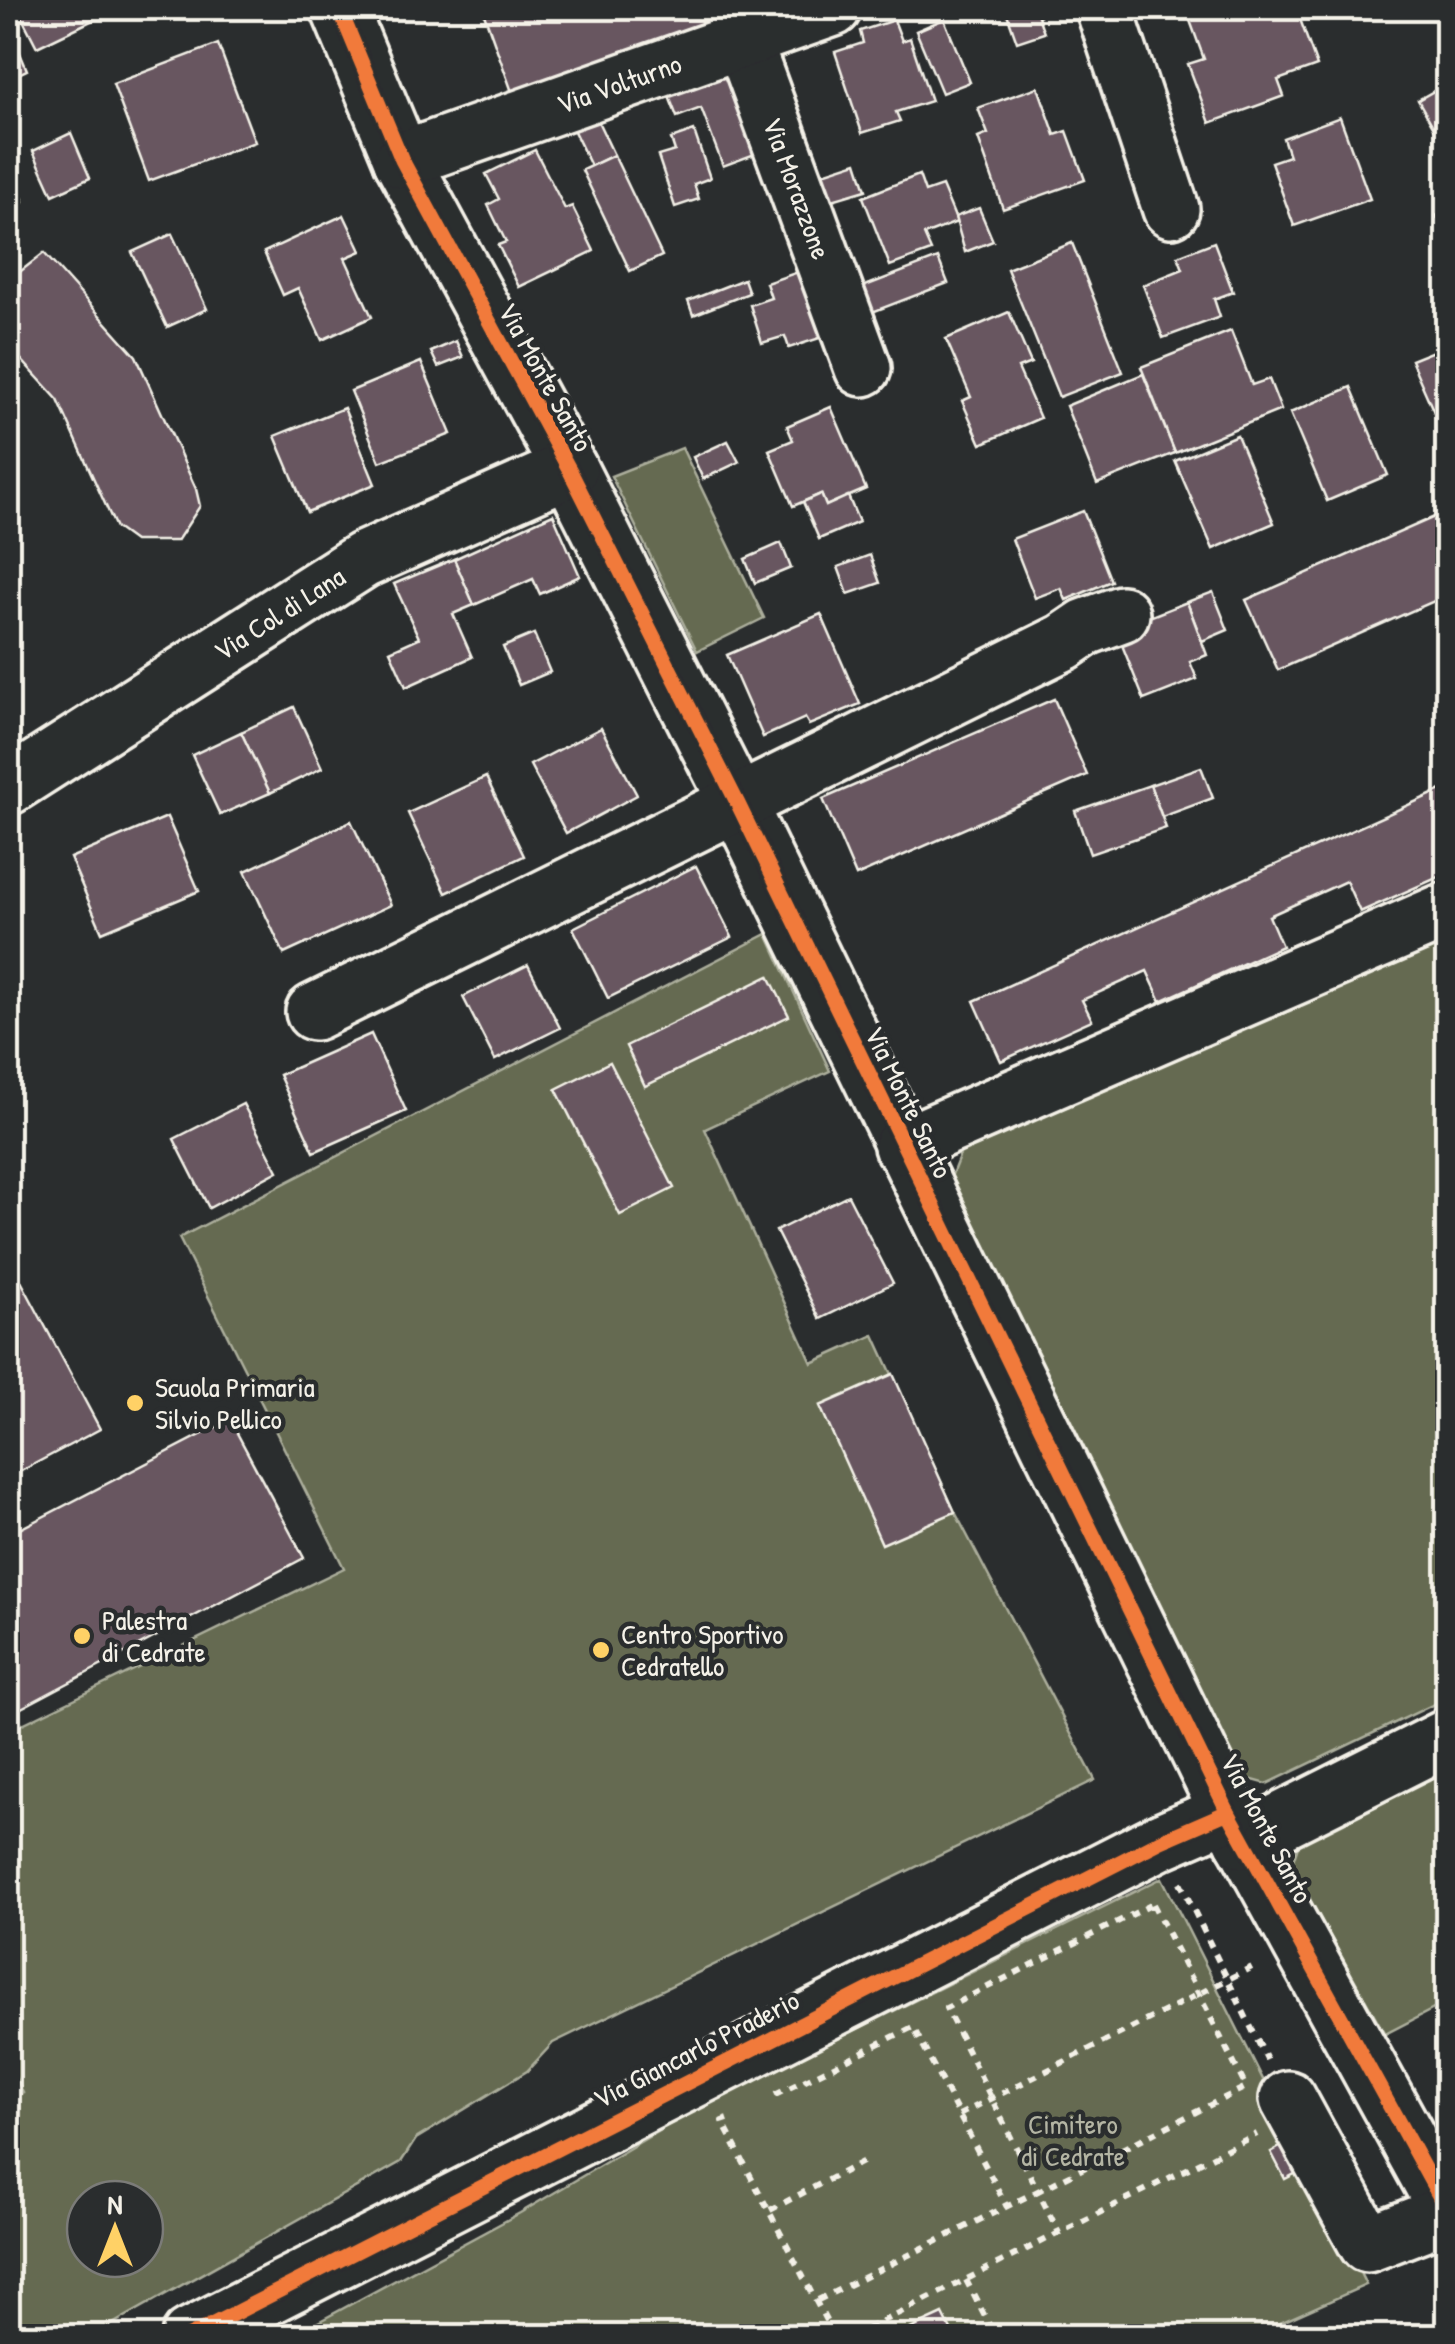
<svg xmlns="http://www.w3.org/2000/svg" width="1455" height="2344" font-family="'Patrick Hand',sans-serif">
  <rect width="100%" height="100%" fill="#2a2d2e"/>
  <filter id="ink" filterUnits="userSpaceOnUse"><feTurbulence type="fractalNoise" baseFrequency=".01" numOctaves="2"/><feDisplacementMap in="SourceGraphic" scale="20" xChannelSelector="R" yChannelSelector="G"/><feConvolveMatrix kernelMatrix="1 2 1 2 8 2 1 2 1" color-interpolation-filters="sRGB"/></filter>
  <g filter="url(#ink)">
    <!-- green -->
    <g fill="#656b51" stroke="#acae9c" stroke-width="2.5" fill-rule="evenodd">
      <polygon points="8,168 24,201 8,221"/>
      <polygon points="682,448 764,618 697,651 611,476"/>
      <polygon points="1447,930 1447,1698 1267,1784 1242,1777 951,1177 966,1139"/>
      <path d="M767,934L830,1071L705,1129L812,1363L874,1335L955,1512L1095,1780L553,2043L527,2071L416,2139L401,2162L91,2336H8V2101L23,2093L8,2062V1731L344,1568L179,1238ZM85,2199H145V2259H85Z"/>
      <polygon points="1447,1763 1447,2002 1385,2034 1291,1866 1303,1831"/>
      <polygon points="1162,1878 1366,2285 1251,2336 292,2336 520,2213 694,2110"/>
    </g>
    <!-- building -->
    <g fill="#675761" stroke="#f4f1e8" stroke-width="2.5">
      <polygon points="17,8 118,8 37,47"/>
      <polygon points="482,8 696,8 702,24 512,92"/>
      <polygon points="1005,8 1062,8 1038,16 1044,33 1017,42"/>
      <polygon points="1209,8 1296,8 1317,66 1278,80 1284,96 1210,123 1188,64 1204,59 1188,15"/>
      <polygon points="944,19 970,82 942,93 916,31"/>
      <polygon points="894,20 902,41 910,38 931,101 896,112 900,121 862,133 835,52 863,43 860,31"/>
      <polygon points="8,24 27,70 8,79"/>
      <polygon points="218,44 255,142 149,181 113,84"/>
      <polygon points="722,65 755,154 723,166 701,108 677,117 665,86"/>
      <polygon points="1448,83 1448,145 1445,147 1418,100"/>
      <polygon points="1038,87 1055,135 1067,131 1085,180 1003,209 978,138 988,134 978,108"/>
      <polygon points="594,113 614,155 591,166 571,125"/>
      <polygon points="1340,117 1370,199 1294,226 1271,162 1289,156 1283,138"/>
      <polygon points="694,131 710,178 694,184 699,199 675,207 658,156 675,151 671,139"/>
      <polygon points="71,133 90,178 53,195 33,151"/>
      <polygon points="535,150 565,209 572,206 594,251 519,287 498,245 506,242 488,205 499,199 486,174"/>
      <polygon points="614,155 662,256 630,271 582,170"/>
      <polygon points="857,162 866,190 829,201 820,174"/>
      <polygon points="919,175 925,192 942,186 957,222 924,235 931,251 890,266 863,197"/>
      <polygon points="979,208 993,241 965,252 955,217"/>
      <polygon points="1448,209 1448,238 1436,216"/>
      <polygon points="344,215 361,251 345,258 372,317 322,340 298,288 283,295 264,252"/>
      <polygon points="172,234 207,309 167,327 132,252"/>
      <polygon points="1214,242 1233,292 1214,299 1220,317 1163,338 1143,285 1183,269 1178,256"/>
      <polygon points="1072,243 1123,372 1059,397 1007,269"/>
      <polygon points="44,253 136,356 196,489 200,506 177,541 134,541 116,528 58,400 8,345 8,281"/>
      <polygon points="938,258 948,283 862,316 852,291"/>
      <polygon points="801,271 823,337 789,348 785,336 762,343 750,305 771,298 766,283"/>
      <polygon points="744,279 749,293 693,315 688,301"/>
      <polygon points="1009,312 1031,363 1018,368 1040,418 981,444 962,401 971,397 946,339"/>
      <polygon points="1231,331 1252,385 1269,379 1281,410 1175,453 1141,367"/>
      <polygon points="456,341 463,357 438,367 431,352"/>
      <polygon points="1448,345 1448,444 1411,360"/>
      <polygon points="421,362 451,434 380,462 351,391"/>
      <polygon points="1143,374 1175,453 1097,484 1066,406"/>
      <polygon points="1351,387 1388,475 1327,501 1290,413"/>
      <polygon points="831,407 866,489 826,506 821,494 793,506 769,450 793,440 787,426"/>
      <polygon points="344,408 375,484 307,512 275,436"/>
      <polygon points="1237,435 1274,523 1213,549 1175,461"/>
      <polygon points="728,441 739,462 703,479 693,457"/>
      <polygon points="821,494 826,506 848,496 859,522 819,539 803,502"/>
      <polygon points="1083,511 1111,581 1066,600 1061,588 1035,598 1012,539"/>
      <polygon points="1448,511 1448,595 1278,670 1246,600"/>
      <polygon points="553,514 580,576 540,594 533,579 474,605 454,559"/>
      <polygon points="781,543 791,568 755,583 745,559"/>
      <polygon points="870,555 880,583 848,594 838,567"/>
      <polygon points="454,559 474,605 453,614 472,657 406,687 390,651 419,638 394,584"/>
      <polygon points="1213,592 1228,630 1202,641 1187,602"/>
      <polygon points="1187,602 1207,655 1190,662 1197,679 1144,700 1116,630"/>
      <polygon points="821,614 860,704 809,725 805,718 763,737 727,655"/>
      <polygon points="534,634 550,672 519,685 503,647"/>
      <polygon points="1054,699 1087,775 856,876 823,799"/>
      <polygon points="294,707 322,768 270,793 241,732"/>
      <polygon points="601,728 637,795 566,833 530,765"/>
      <polygon points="241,732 270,793 220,815 192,755"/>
      <polygon points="1201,767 1213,798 1162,817 1150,785"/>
      <polygon points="486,777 524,856 446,893 408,813"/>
      <polygon points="1150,785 1166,828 1090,854 1075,811"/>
      <polygon points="1448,787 1448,873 1360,912 1346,881 1269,916 1282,946 1161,1001 1147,971 1082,1000 1092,1020 1001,1061 974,1001"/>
      <polygon points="167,817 199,891 102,932 70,858"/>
      <polygon points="351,821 391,905 284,954 245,871"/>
      <polygon points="696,866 732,937 608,998 573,928"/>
      <polygon points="528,965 560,1028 495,1060 463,997"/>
      <polygon points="769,976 789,1016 645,1086 626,1046"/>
      <polygon points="371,1034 406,1111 314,1152 279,1075"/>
      <polygon points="610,1062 674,1188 620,1215 556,1089"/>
      <polygon points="243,1104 278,1171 209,1208 174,1139"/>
      <polygon points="848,1195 893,1283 820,1319 776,1231"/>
      <polygon points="21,1281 100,1429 8,1478 8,1288"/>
      <polygon points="893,1374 955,1512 882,1544 820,1406"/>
      <polygon points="230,1420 304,1558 8,1715 8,1535"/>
      <polygon points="1293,2140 1308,2167 1285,2179 1271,2152"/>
      <polygon points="943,2314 954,2336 895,2336"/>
    </g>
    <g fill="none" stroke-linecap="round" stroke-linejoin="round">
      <defs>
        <g id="minor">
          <polyline points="339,8 402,160 569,469 738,804 1228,1812 1448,2212"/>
          <path id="s1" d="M731,8L863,368"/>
          <polyline points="1104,8 1171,209"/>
          <path id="s2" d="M402,160L833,8"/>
          <path id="s3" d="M8,787L363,560L569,469"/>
          <polyline points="314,1012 1064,642 1086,627 1121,614"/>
          <polyline points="902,1146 1448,910"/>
          <polyline points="1243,1840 1448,1737"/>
          <polyline points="1288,2099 1367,2244 1448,2213"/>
          <polyline points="190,2336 1161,1841 1228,1812"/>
        </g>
      </defs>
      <!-- minor casing -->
      <use href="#minor" stroke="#f4f1e8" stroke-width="62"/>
      <!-- path -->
      <g stroke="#f4f1e8" stroke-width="6" stroke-dasharray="8 8" stroke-linecap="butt">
        <polyline points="1180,1882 1267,2060"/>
        <polygon points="1153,1904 1246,2087 1038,2191 946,2008"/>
        <polyline points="775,2095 913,2027 1007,2207"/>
        <polyline points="959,2115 1258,1964"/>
        <polyline points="728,2119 722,2121 834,2336"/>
        <polyline points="770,2210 866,2160"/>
        <polyline points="966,2280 995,2336"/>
        <polyline points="818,2300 1038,2191 1059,2233"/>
        <polyline points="853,2336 1257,2134"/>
      </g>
      <!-- minor -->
      <use href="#minor" stroke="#2a2d2e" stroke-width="55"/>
      <defs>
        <g id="cycleway">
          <polyline points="339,8 402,160 569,469 738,804 1228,1812 1448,2212"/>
          <polyline points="190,2336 1161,1841 1228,1812"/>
        </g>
      </defs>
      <!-- cycleway casing -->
      <use href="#cycleway" stroke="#2a2d2e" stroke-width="21"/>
      <!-- cycleway -->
      <use href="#cycleway" stroke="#f17a3a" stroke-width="15"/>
    </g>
  </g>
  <!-- markers -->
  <g fill="#ffd166" stroke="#2a2d2e" stroke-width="4">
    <circle cx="135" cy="1403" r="10"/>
    <circle cx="82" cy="1636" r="10"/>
    <circle cx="601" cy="1650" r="10"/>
  </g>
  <g text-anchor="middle" stroke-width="9" stroke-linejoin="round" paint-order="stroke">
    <!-- street labels -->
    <g font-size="28" fill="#f4f1e8" stroke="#2a2d2e">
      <text dy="10" stroke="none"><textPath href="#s2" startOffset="230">Via Volturno</textPath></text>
      <text dy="10" stroke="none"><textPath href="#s1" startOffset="192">Via Morazzone</textPath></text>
      <text transform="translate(546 377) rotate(61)" y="10">Via Monte Santo</text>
      <text dy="10" stroke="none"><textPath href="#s3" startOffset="322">Via Col di Lana</textPath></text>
      <text transform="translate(909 1102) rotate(64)" y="10">Via Monte Santo</text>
      <text transform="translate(1267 1828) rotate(62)" y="10">Via Monte Santo</text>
      <text transform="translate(696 2049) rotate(-27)" y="10">Via Giancarlo Praderio</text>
    </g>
    <!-- poi labels -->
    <g font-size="28" fill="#f4f1e8" stroke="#2a2d2e" text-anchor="start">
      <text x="155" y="1397">Scuola Primaria<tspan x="155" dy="32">Silvio Pellico</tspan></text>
      <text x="102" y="1630">Palestra<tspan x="102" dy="32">di Cedrate</tspan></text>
      <text x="621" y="1644">Centro Sportivo<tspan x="621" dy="32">Cedratello</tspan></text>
    </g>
    <!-- park labels -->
    <g font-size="28" fill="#b4b5a4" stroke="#2a2d2e">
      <text x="1073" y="2134">Cimitero<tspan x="1073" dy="32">di Cedrate</tspan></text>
    </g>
  </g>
  <!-- margin -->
  <rect width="1455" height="2344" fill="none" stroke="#2a2d2e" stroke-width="40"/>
  <rect x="20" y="20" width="1415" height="2304" fill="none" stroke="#f4f1e8" stroke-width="4" filter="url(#ink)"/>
  <!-- north arrow -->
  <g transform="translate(115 2229)"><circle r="48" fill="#2a2d2e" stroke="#7b7b78" stroke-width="2.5"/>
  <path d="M0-8L18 38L0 25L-18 38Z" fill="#ffd166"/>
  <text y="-15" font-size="28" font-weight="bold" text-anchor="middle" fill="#f4f1e8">N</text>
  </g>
</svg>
